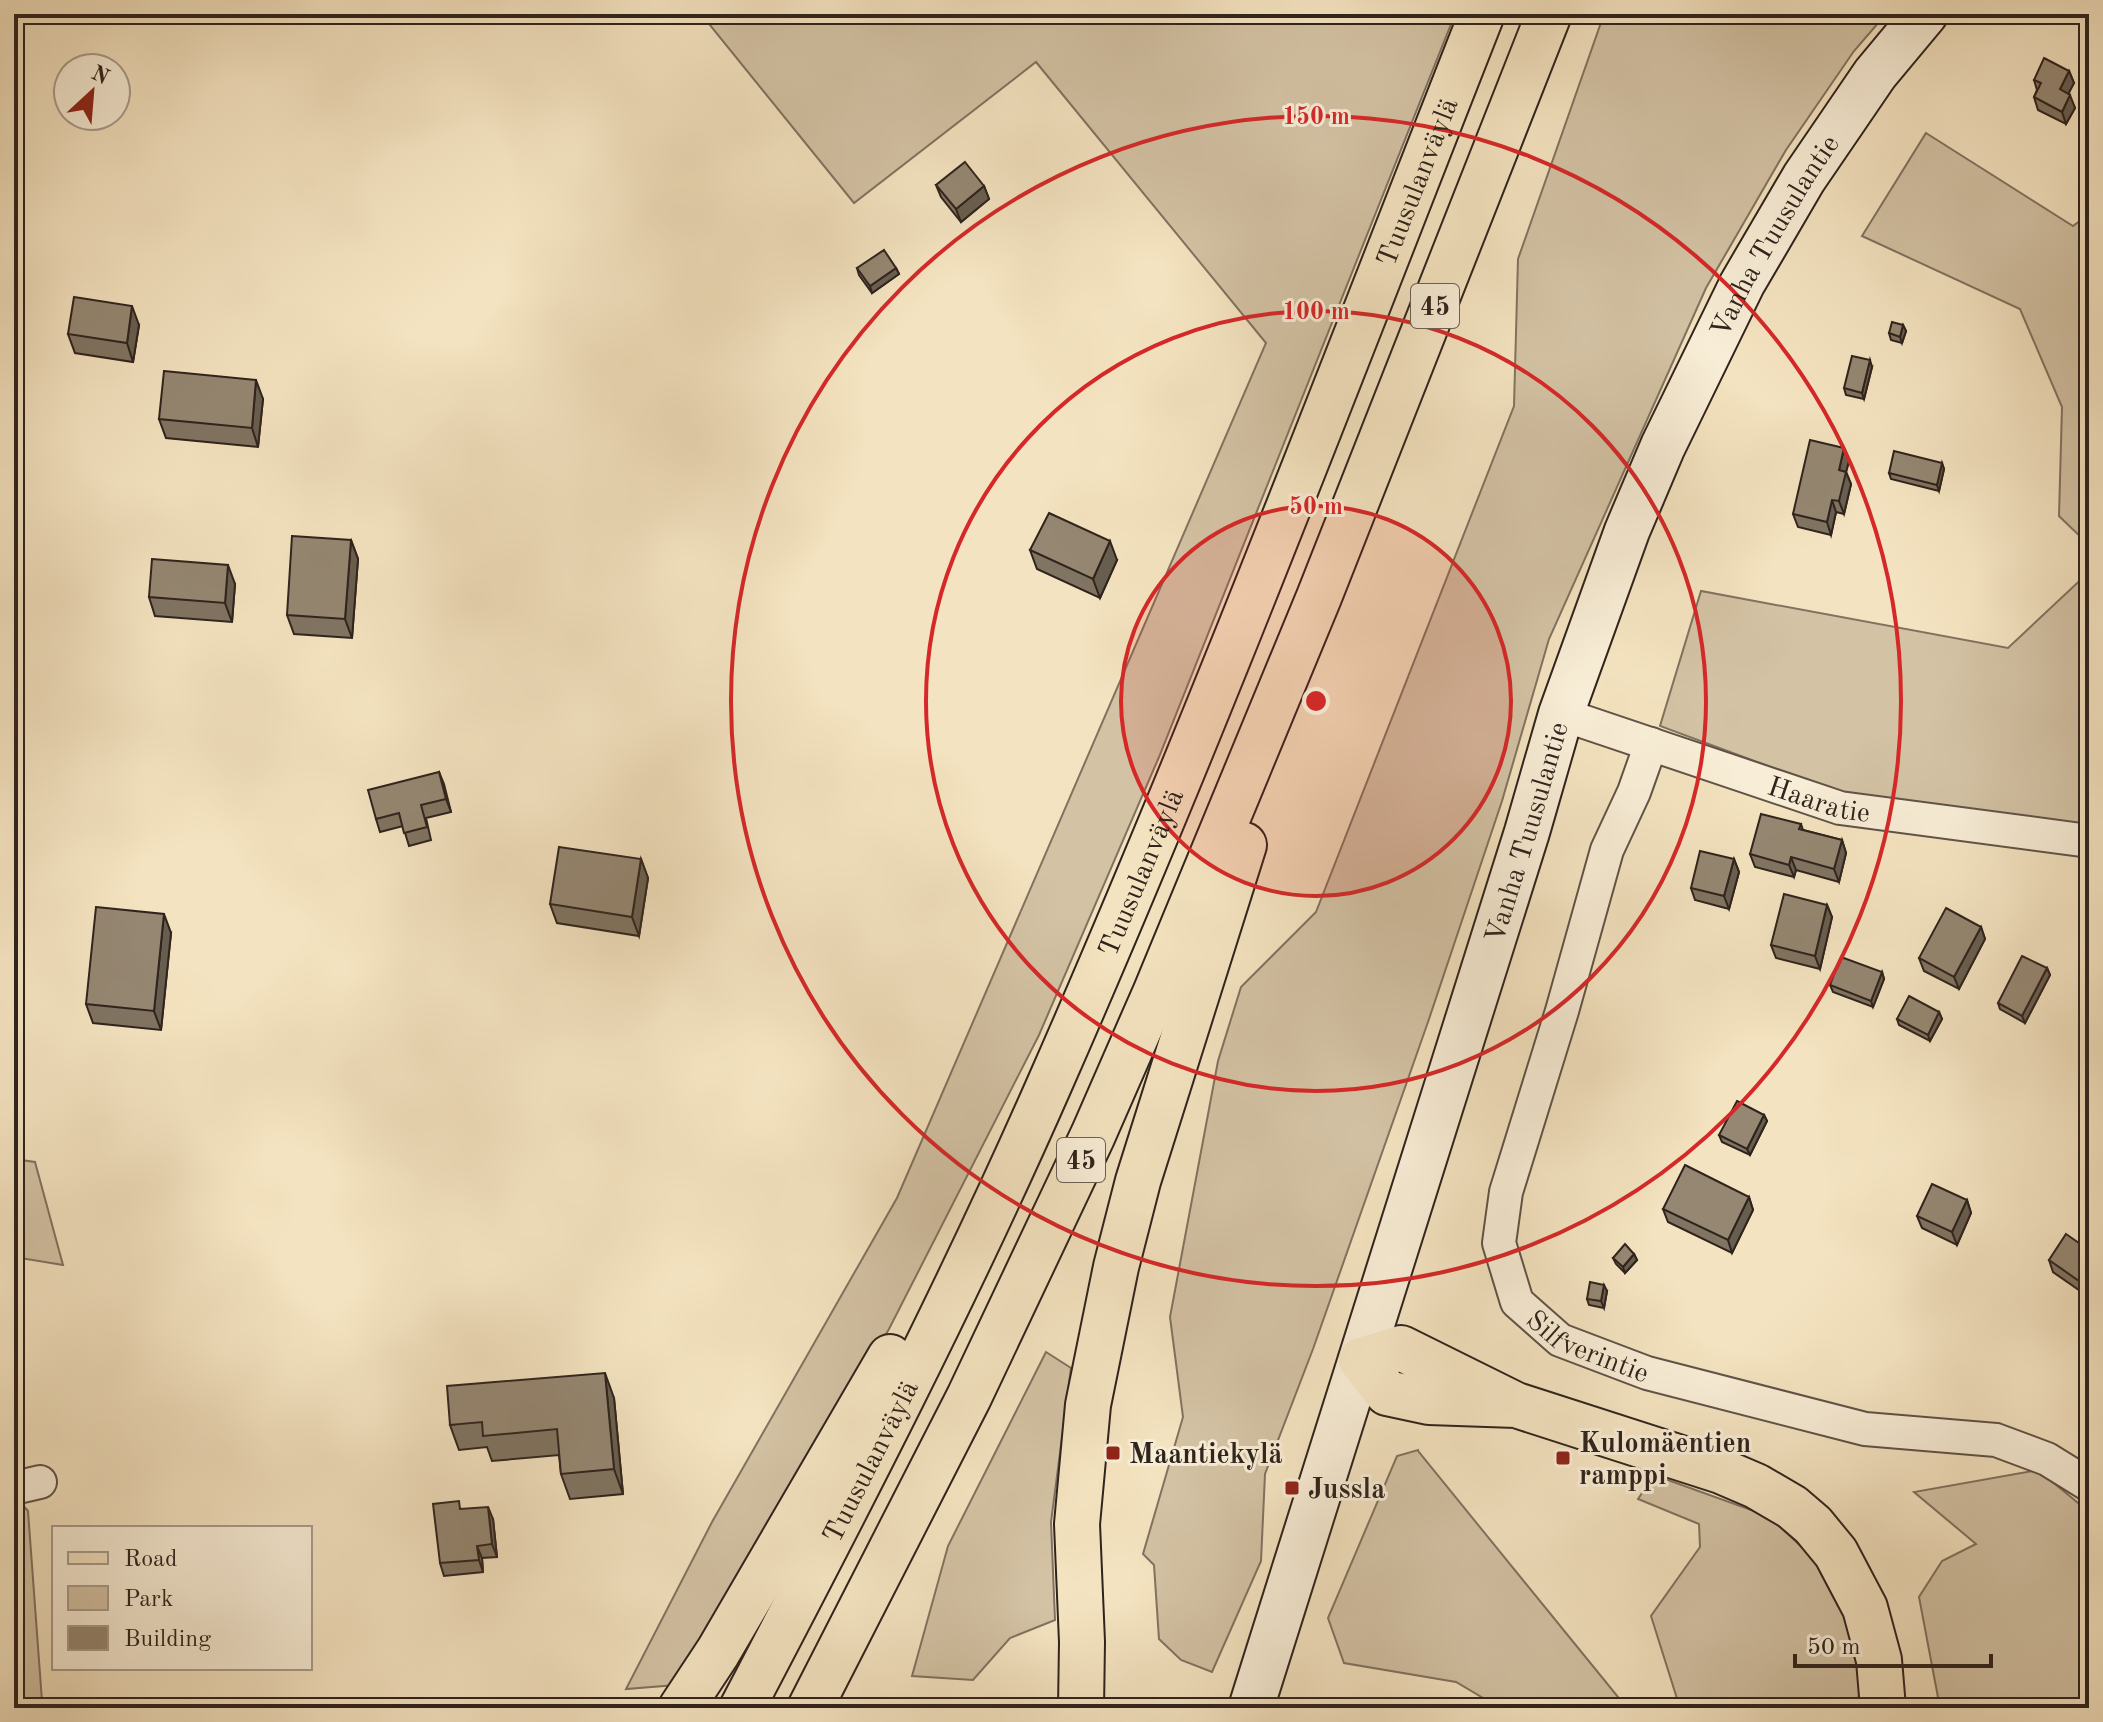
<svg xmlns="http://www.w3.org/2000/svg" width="2103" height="1722" font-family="'Old Standard TT',serif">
  <rect width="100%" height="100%" fill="#f4e3c0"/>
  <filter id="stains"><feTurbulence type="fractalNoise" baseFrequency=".0025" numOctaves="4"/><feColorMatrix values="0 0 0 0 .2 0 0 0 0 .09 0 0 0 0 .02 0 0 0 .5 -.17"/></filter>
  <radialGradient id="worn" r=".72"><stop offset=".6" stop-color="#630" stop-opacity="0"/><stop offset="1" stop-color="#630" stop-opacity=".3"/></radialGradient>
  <!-- green -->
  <g fill="#d3c2a4" stroke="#817260" stroke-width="2">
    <polygon points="701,14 1455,14 1159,757 1039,1035 889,1329 676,1685 626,1689 712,1522 897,1198 1266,343 1036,62 854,203"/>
    <polygon points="1604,14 1886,14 1854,51 1786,150 1706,288 1549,639 1502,801 1428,1022 1313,1349 1265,1474 1261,1561 1212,1672 1181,1660 1159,1639 1154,1565 1143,1554 1183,1417 1170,1317 1218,1061 1241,987 1316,912 1514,406 1518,259"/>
    <polygon points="1926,133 2073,226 2089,214 2089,545 2059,516 2062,407 2020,309 1862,236"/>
    <polygon points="2089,572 2089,831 1849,796 1660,726 1701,591 2008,648"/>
    <polygon points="14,1159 35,1162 63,1265 14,1257"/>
    <polygon points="1046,1352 1071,1368 1051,1522 1055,1620 1010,1638 973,1680 912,1676 948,1546"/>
    <polygon points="1418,1450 1418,1451 1627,1708 1500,1708 1456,1682 1344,1663 1328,1618 1397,1456"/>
    <polygon points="2038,1470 2089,1512 2089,1708 1940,1708 1919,1597 1942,1561 1976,1544 1914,1492"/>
    <polygon points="1654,1475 1768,1516 1805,1550 1847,1601 1862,1645 1860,1690 1856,1708 1680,1708 1651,1616 1700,1547 1699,1524 1638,1499"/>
    <polygon points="20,1502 28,1511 42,1701 39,1708 14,1708 14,1504"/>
  </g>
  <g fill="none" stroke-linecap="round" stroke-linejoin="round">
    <defs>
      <g id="street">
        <path id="s1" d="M1561,714L1840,808L2089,841"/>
        <path id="s2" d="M1651,744L1634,792L1607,850L1562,1011L1506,1192L1499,1243L1517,1302L1560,1340L1647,1373L1865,1429L1996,1440L2047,1459L2089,1485"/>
        <polyline points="14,1488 40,1482"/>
      </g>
      <g id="secondary">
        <path id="s3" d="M1251,1708L1527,832L1561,714L1627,531L1663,446L1742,284L1804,178L1875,74L1925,14"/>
      </g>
      <polyline id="primary" points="1516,1405 1429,1402 1387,1393 1361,1360 1401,1348 1516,1405 1721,1471 1756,1486 1792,1507 1813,1525 1836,1553 1865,1608 1879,1660 1883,1708"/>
      <g id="highway">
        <polyline points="681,1708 718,1652 890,1357"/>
        <path id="s4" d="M742,1708C850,1502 957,1295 1050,1083C1205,731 1341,372 1482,14"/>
        <polyline points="810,1708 969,1397 1093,1135 1156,991 1319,597 1549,14"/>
        <polyline points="1081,1708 1082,1642 1077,1524 1088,1405 1116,1267 1138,1181 1244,845"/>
      </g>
    </defs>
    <!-- street casing -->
    <use href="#street" stroke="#605346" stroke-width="36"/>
    <!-- secondary casing -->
    <use href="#secondary" stroke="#2f231d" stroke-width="48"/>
    <!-- primary casing -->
    <use href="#primary" stroke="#2f231d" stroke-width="48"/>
    <!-- highway casing -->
    <use href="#highway" stroke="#2f231d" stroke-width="48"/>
    <!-- street -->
    <use href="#street" stroke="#f8edd6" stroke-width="32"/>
    <!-- secondary -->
    <use href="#secondary" stroke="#f8edd6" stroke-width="44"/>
    <!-- primary -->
    <use href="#primary" stroke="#f4e3c0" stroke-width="44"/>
    <!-- highway -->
    <use href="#highway" stroke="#f4e3c0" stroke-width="44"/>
  </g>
  <!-- wall -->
  <g fill="#807462" stroke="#2f231d" stroke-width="2">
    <polygon points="2069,71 2074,83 2068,94 2075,108 2066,124 2038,110 2034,97 2037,90 2034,80"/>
    <polygon points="936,185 984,186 989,199 961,222 941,197"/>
    <polygon points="857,268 896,268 899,274 872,293 859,275"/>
    <polygon points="139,325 133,362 75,353 68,334"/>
    <polygon points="1903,325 1906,331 1902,343 1891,340 1889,333"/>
    <polygon points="1872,367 1864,399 1846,395 1844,388"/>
    <polygon points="263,399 258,447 166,438 159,419"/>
    <polygon points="1844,448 1849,461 1846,472 1851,484 1844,514 1836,512 1831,535 1798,527 1793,514"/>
    <polygon points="1942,463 1944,469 1939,491 1891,479 1889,473"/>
    <polygon points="351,540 358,559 352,638 294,634 287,615"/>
    <polygon points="1030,550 1117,560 1100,598 1037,569"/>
    <polygon points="235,584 232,622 155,616 149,597"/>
    <polygon points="439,772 451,812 426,818 431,840 409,846 403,826 380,832 376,819"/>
    <polygon points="1801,824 1803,830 1842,840 1846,853 1839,882 1796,870 1794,877 1755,867 1750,854"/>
    <polygon points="641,859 648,878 639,936 557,923 550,904"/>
    <polygon points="1734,859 1739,872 1729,909 1695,900 1691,888"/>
    <polygon points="1827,905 1832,917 1820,969 1776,958 1771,945"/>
    <polygon points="1981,927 1985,939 1959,989 1924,971 1919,958"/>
    <polygon points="171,933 161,1030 93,1023 86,1004"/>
    <polygon points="2047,968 2050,975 2025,1023 2000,1009 1998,1003"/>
    <polygon points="1882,972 1884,979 1873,1007 1833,992 1830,985"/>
    <polygon points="1939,1012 1942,1019 1930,1041 1899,1025 1897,1019"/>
    <polygon points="1764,1115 1767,1121 1750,1155 1722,1142 1719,1135"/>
    <polygon points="1749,1197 1753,1210 1732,1253 1668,1222 1663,1209"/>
    <polygon points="1967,1200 1971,1213 1957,1245 1922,1228 1917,1216"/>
    <polygon points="2089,1250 2089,1297 2053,1272 2049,1260"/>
    <polygon points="1634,1254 1637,1260 1625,1273 1616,1264 1613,1258"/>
    <polygon points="1607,1291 1604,1308 1589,1305 1587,1299"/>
    <polygon points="614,1398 623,1494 570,1499 561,1474 559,1455 492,1461 487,1447 459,1450 450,1425"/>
    <polygon points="462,1509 493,1519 497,1557 482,1558 483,1572 444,1576 440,1563"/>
  </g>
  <!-- shaded-wall -->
  <g fill="#685e50" stroke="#2f231d" stroke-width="2">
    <polygon points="2069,71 2074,83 2064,102 2060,89"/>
    <polygon points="2070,95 2075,108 2066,124 2062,112"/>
    <polygon points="984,186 989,199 961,222 956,209"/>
    <polygon points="896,268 899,274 872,293 870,286"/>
    <polygon points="132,306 139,325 133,362 127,343"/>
    <polygon points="1903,325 1906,331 1902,343 1900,337"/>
    <polygon points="1870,360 1872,367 1864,399 1862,393"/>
    <polygon points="256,380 263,399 258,447 252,428"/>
    <polygon points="1844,448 1849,461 1846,472 1851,484 1844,514 1839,501 1839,470"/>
    <polygon points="1942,463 1944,469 1939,491 1937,485"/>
    <polygon points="1832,500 1836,512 1831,535 1827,522"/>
    <polygon points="351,540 358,559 352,638 345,619"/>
    <polygon points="1110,541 1117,560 1100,598 1093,579"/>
    <polygon points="228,565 235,584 232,622 225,603"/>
    <polygon points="439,772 444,784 451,812 446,799"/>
    <polygon points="1842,840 1846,853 1839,882 1834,869"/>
    <polygon points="1791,857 1796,870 1794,877 1789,865"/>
    <polygon points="641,859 648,878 639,936 632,917"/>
    <polygon points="1734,859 1739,872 1729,909 1724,896"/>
    <polygon points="1827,905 1832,917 1820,969 1815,956"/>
    <polygon points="164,914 171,933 161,1030 154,1011"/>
    <polygon points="1981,927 1985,939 1959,989 1954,977"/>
    <polygon points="2047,968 2050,975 2025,1023 2022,1016"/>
    <polygon points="1882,972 1884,979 1873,1007 1871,1001"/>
    <polygon points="1939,1012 1942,1019 1930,1041 1928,1035"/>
    <polygon points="1764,1115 1767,1121 1750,1155 1747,1149"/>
    <polygon points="1749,1197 1753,1210 1732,1253 1728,1240"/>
    <polygon points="1967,1200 1971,1213 1957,1245 1952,1232"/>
    <polygon points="1634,1254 1637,1260 1625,1273 1623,1267"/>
    <polygon points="1604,1285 1607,1291 1604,1308 1601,1301"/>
    <polygon points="605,1373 614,1398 623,1494 614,1469"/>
    <polygon points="488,1507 493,1519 497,1557 492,1544"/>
    <polygon points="477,1546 482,1558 483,1572 479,1560"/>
  </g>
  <!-- building -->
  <g fill="#958772" stroke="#2f231d" stroke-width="2">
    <polygon points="2044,58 2069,71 2060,89 2070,95 2062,112 2034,97 2041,83 2034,80"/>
    <polygon points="965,162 984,186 956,209 936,185"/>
    <polygon points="884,250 896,268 870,286 857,268"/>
    <polygon points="74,297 132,306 127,343 68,334"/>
    <polygon points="1892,322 1903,325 1900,337 1889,333"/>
    <polygon points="1852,356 1870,360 1862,393 1844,388"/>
    <polygon points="164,371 256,380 252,428 159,419"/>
    <polygon points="1810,440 1844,448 1839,470 1846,472 1839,501 1832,500 1827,522 1793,514"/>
    <polygon points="1894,451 1942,463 1937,485 1889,473"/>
    <polygon points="1049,513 1110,541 1093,579 1030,550"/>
    <polygon points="292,536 351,540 345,619 287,615"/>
    <polygon points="152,559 228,565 225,603 149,597"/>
    <polygon points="439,772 446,799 421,805 427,827 404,833 399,813 376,819 368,790"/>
    <polygon points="1761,814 1801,824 1799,829 1842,840 1834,869 1791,857 1789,865 1750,854"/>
    <polygon points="559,847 641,859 632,917 550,904"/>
    <polygon points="1700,851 1734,859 1724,896 1691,888"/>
    <polygon points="1784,894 1827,905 1815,956 1771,945"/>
    <polygon points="96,907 164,914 154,1011 86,1004"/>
    <polygon points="1946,908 1981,927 1954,977 1919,958"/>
    <polygon points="2022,956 2047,968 2022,1016 1998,1003"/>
    <polygon points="1841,957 1882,972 1871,1001 1830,985"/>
    <polygon points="1909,996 1939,1012 1928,1035 1897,1019"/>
    <polygon points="1737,1101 1764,1115 1747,1149 1719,1135"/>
    <polygon points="1685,1165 1749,1197 1728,1240 1663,1209"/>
    <polygon points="1932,1184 1967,1200 1952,1232 1917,1216"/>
    <polygon points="2066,1234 2089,1250 2089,1288 2049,1260"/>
    <polygon points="1625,1244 1634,1254 1623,1267 1613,1258"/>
    <polygon points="1590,1282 1604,1285 1601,1301 1587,1299"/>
    <polygon points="605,1373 614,1469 561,1474 557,1429 483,1436 482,1422 450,1425 447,1386"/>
    <polygon points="459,1501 460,1509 488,1507 492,1544 477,1546 479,1560 440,1563 433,1504"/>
  </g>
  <!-- distance rings -->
  <circle cx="1316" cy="701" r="195" fill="#d62828" fill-opacity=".12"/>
  <g fill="none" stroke="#d62828" stroke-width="4">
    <circle cx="1316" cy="701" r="195"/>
    <circle cx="1316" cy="701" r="390"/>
    <circle cx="1316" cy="701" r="585"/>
  </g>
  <!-- markers -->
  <g fill="#8f2418" stroke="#f8edd6" stroke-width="3">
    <rect x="1105" y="1445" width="16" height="16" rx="4"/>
    <rect x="1555" y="1450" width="16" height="16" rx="4"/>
    <rect x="1284" y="1480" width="16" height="16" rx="4"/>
  </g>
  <g text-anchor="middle" stroke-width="6" stroke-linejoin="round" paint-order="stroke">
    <!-- shield labels -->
    <g fill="#f8edd6" stroke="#6b6054" stroke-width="2">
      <rect x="1411" y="284" width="48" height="44" rx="6"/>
      <rect x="1057" y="1138" width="48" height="44" rx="6"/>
    </g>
    <g font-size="26" font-weight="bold" fill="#2f231d">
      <text x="1435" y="315">45</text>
      <text x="1081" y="1169">45</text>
    </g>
    <!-- street labels -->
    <g font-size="28" fill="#2f231d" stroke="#f8edd6">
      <text dy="10" stroke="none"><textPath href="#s4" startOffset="1670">Tuusulanväylä</textPath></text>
      <text dy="10" stroke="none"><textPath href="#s3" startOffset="1566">Vanha Tuusulantie</textPath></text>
      <text dy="10" stroke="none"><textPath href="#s1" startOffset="272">Haaratie</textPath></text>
      <text dy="10" stroke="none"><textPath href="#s3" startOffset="918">Vanha Tuusulantie</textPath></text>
      <text dy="10" stroke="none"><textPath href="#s4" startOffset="926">Tuusulanväylä</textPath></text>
      <text dy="10" stroke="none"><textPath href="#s2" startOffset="670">Silfverintie</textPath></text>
      <text dy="10" stroke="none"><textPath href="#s4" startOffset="278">Tuusulanväylä</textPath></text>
    </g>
    <!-- poi labels -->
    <g font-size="28" font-weight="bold" fill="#2f231d" stroke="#f8edd6" text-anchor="start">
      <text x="1579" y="1452">Kulomäentien<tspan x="1579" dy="32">ramppi</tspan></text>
      <text x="1129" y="1463">Maantiekylä</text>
      <text x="1308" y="1498">Jussla</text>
    </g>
  </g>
  <circle cx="1316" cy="701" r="12" fill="#d62828" stroke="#f8edd6" stroke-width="4"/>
  <g font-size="24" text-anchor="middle" font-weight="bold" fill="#d62828" stroke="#f8edd6" stroke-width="6" stroke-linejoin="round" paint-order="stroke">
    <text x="1316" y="124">150 m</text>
    <text x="1316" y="319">100 m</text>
    <text x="1316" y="514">50 m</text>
  </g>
  <!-- margin -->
  <rect width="2103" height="1722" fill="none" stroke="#f4e3c0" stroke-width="48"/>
  <rect x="16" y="16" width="2071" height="1690" fill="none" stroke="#2f231d" stroke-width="4"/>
  <rect x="24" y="24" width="2055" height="1674" fill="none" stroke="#2f231d" stroke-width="2"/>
  <!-- legend -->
  <rect x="52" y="1526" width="260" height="144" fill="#f8edd6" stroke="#a89c8c" stroke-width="2"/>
  <rect x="68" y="1552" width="40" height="12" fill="#f4e3c0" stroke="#a89c8c" stroke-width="2"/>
  <text x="124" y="1566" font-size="24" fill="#2f231d">Road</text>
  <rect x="68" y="1586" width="40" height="24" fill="#d3c2a4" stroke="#a89c8c" stroke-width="2"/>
  <text x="124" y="1606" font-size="24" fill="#2f231d">Park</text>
  <rect x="68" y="1626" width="40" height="24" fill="#958772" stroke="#a89c8c" stroke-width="2"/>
  <text x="124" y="1646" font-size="24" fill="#2f231d">Building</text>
  <!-- north arrow -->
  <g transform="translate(92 92) rotate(26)"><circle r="38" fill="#f8edd6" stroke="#a89c8c" stroke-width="2"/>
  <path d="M0-6L14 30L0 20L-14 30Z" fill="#8f2418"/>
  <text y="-12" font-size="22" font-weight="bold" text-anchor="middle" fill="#2f231d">N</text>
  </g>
  <!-- scale -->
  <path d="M1795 1654v12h196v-12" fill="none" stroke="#2f231d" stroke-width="4"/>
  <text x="1807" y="1654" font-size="24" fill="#2f231d" stroke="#f8edd6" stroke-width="6" paint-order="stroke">50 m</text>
  <rect width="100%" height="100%" filter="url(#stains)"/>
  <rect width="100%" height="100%" fill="url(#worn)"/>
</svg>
